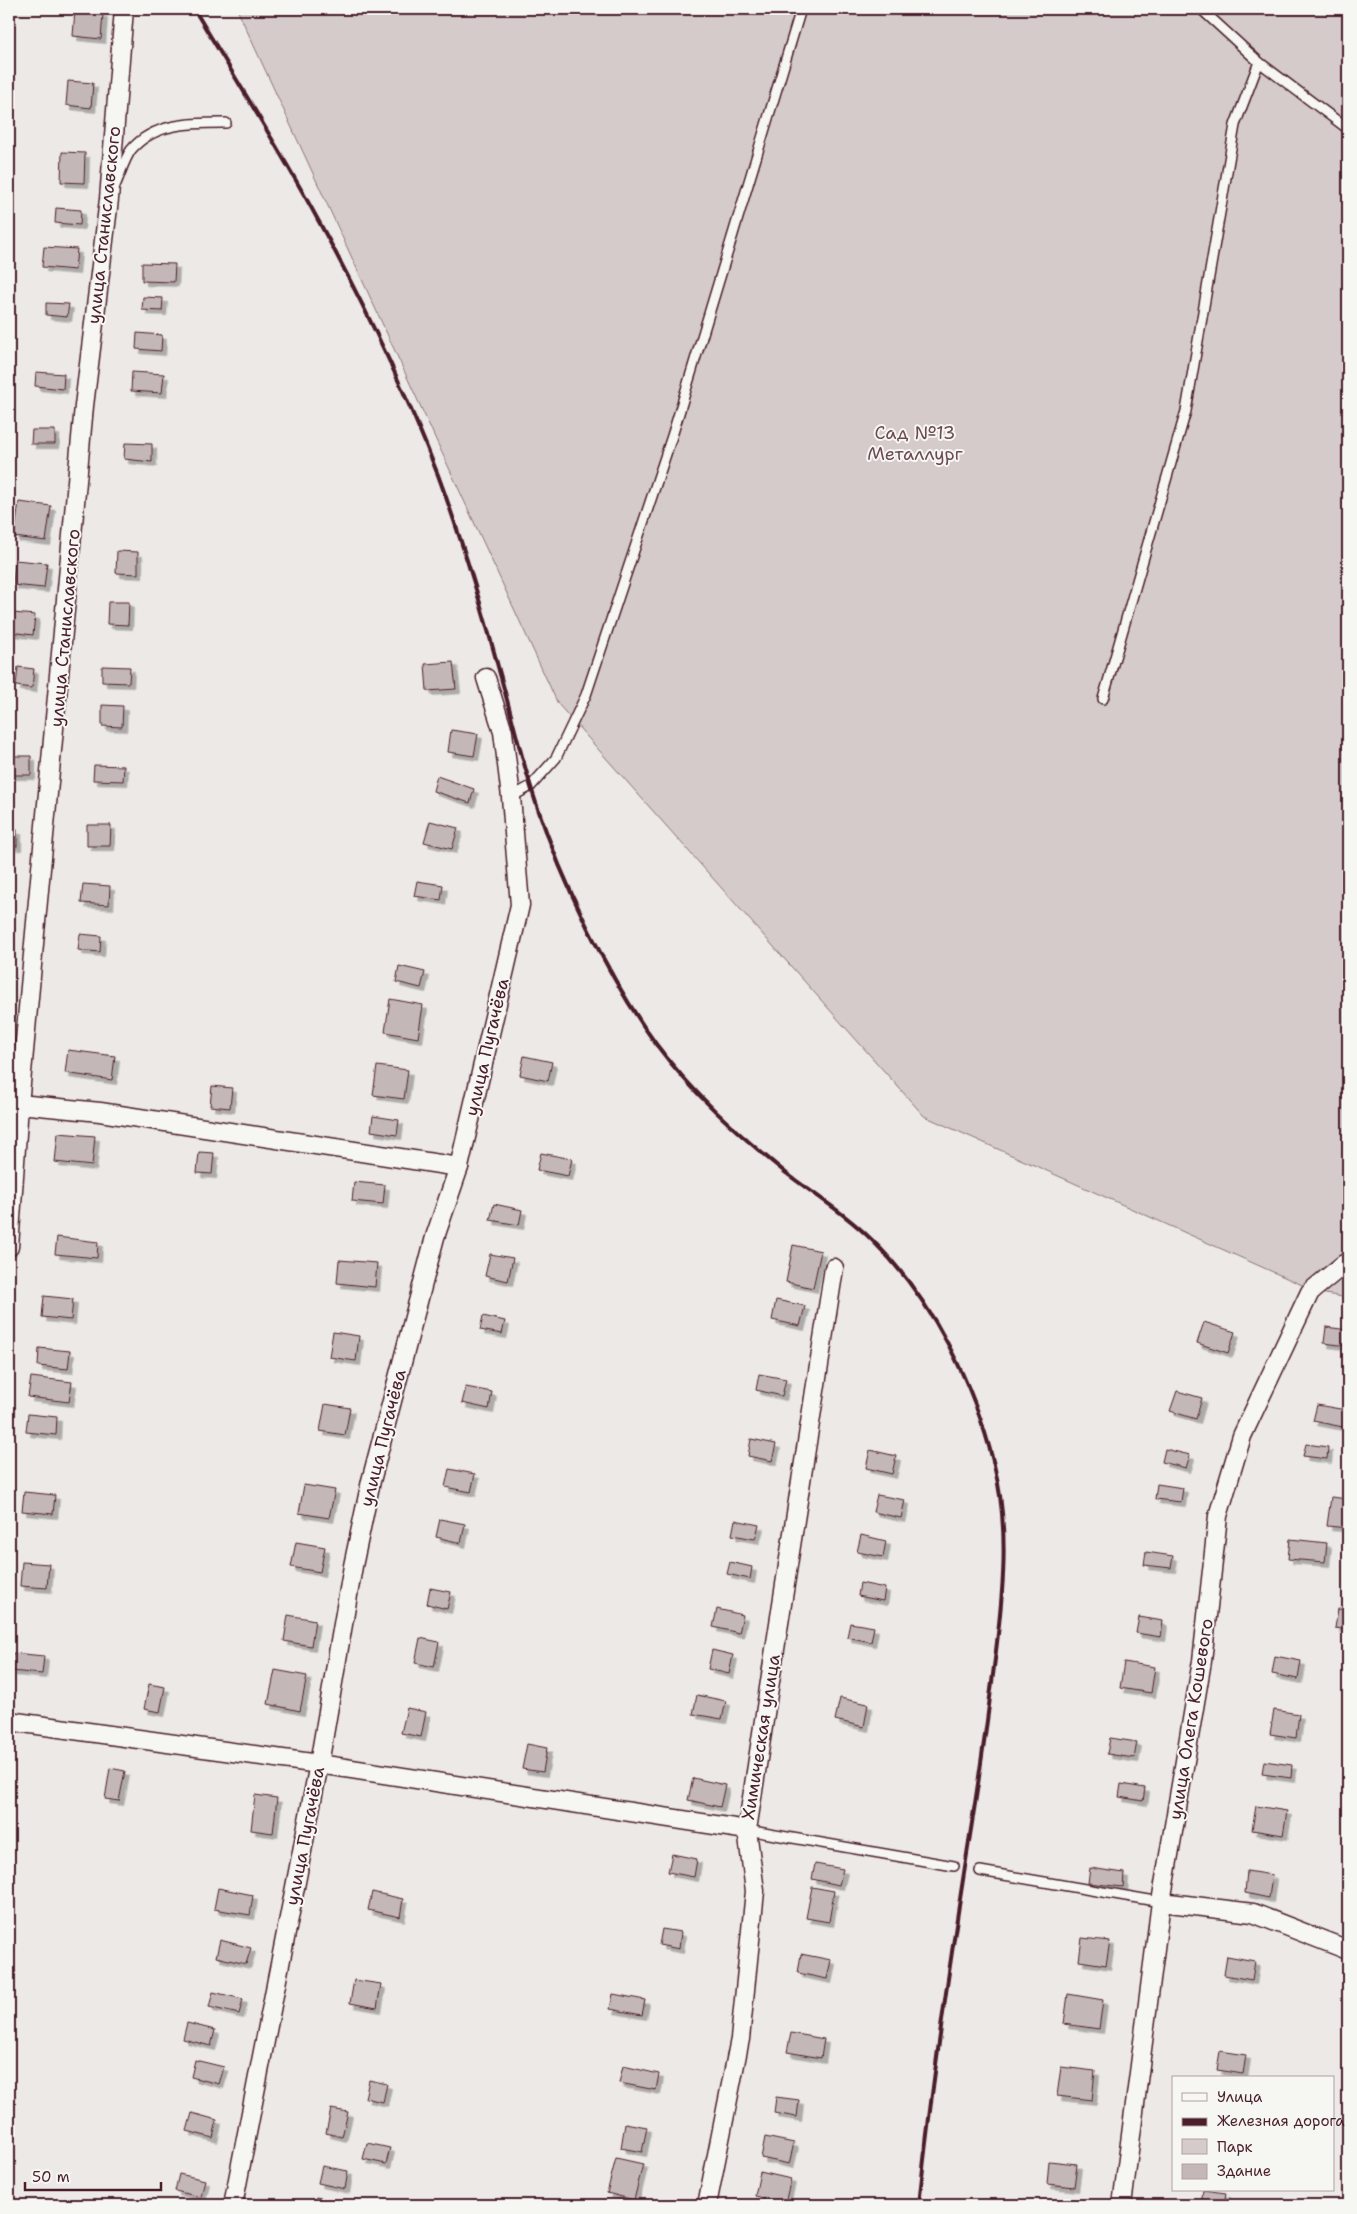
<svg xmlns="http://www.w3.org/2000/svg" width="1357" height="2214" font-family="'Shantell Sans',sans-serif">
  <defs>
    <filter id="shadow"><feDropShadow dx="4.5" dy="4.5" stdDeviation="0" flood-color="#0004"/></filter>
  </defs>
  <rect width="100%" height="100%" fill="#ece9e6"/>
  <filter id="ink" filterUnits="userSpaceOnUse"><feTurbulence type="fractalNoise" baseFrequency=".02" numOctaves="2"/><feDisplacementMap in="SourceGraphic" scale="10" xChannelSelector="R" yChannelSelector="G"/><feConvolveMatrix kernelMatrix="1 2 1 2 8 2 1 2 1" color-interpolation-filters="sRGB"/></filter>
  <g filter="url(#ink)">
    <!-- green -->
    <polygon fill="#d4cbca" stroke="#8f757a" points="237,9 1348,9 1348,1298 1320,1293 924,1116 558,704"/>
    <!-- building -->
    <g fill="#c4b7b7" stroke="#4a1f2b" filter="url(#shadow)">
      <polygon points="75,10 103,13 101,39 73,36"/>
      <polygon points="68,81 93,83 91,108 66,105"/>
      <polygon points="62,152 85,153 84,183 61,182"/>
      <polygon points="56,208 81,210 80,225 55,223"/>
      <polygon points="44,247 77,249 75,270 42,267"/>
      <polygon points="142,263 175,264 174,282 142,281"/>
      <polygon points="143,297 163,298 162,311 142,310"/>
      <polygon points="46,303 69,304 67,317 46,315"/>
      <polygon points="137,333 162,335 161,351 136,349"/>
      <polygon points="36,372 64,374 63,389 35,386"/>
      <polygon points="132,372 164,374 162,393 131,391"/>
      <polygon points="32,430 55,430 55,444 31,444"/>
      <polygon points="125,443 152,444 152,462 124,459"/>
      <polygon points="19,502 51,506 46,541 14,537"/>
      <polygon points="117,551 138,552 138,574 116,573"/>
      <polygon points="15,560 47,563 44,588 13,585"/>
      <polygon points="108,602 129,602 128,625 107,624"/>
      <polygon points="13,613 35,615 33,635 10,632"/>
      <polygon points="453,662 456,689 427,691 425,664"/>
      <polygon points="102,666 130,667 129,683 102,682"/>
      <polygon points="18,667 34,669 32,688 16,686"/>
      <polygon points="102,705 123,706 122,727 102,726"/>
      <polygon points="451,730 478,734 474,756 448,752"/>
      <polygon points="11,756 31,756 31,775 10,775"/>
      <polygon points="94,765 124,766 123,781 93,780"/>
      <polygon points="437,776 474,789 470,803 433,791"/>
      <polygon points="430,821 458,828 452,849 424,842"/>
      <polygon points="87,825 111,825 110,846 87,846"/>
      <rect x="9" y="830" width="8" height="16"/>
      <polygon points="417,881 443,885 441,900 414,896"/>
      <polygon points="83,884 110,886 109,905 81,903"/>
      <polygon points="80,934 101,936 100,952 78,950"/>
      <polygon points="399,966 425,972 421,988 396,982"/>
      <polygon points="390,999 423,1005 418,1038 385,1032"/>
      <polygon points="68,1050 115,1056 112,1080 65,1073"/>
      <polygon points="524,1056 552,1062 548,1081 520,1075"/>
      <polygon points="377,1066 408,1070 404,1099 373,1095"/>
      <polygon points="212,1086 232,1088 230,1108 210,1106"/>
      <polygon points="373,1116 399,1120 397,1135 371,1131"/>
      <polygon points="58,1133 95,1136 92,1166 55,1162"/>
      <polygon points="199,1152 214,1153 212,1174 197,1173"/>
      <polygon points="541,1153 572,1159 568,1176 537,1170"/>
      <polygon points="354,1182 385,1185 383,1204 352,1201"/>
      <polygon points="494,1204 522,1210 519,1225 490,1220"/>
      <polygon points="57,1237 98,1242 97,1258 55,1254"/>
      <polygon points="793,1245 821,1251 813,1288 786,1282"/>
      <polygon points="490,1254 513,1258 508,1281 485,1276"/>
      <polygon points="339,1260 377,1263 375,1287 337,1283"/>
      <polygon points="44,1296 73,1299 71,1320 42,1317"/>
      <polygon points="776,1300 805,1306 800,1326 772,1320"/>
      <polygon points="483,1316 505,1321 502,1334 480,1330"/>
      <polygon points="1204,1322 1235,1332 1228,1353 1197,1343"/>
      <polygon points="1326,1327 1348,1330 1347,1346 1324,1343"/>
      <polygon points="333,1332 359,1336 356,1361 329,1357"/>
      <polygon points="39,1348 70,1351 68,1369 38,1366"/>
      <polygon points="759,1374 786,1379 782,1396 756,1390"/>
      <polygon points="31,1377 72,1382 69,1402 28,1397"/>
      <polygon points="466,1387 492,1392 489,1409 462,1403"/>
      <polygon points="1177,1391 1202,1398 1196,1419 1170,1411"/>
      <polygon points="325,1404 350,1408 345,1435 320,1431"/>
      <polygon points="1317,1405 1346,1410 1343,1427 1313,1421"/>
      <polygon points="28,1414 57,1417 56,1435 26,1432"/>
      <polygon points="751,1439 776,1444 772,1461 748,1456"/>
      <polygon points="1306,1444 1328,1447 1327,1459 1303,1456"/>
      <polygon points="1165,1449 1190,1455 1186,1468 1162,1462"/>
      <polygon points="870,1450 896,1456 892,1474 866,1468"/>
      <polygon points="449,1469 475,1474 471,1492 445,1487"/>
      <polygon points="1157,1484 1183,1488 1181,1502 1155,1499"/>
      <polygon points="304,1485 335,1490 329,1518 299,1513"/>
      <polygon points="24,1492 55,1495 53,1514 22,1511"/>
      <polygon points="877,1495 905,1500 901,1518 873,1512"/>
      <polygon points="1331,1497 1348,1499 1348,1528 1327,1526"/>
      <polygon points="440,1519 465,1524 461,1543 436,1537"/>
      <polygon points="735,1520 759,1525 755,1539 732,1535"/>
      <polygon points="861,1535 886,1541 883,1557 857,1552"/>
      <polygon points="1290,1539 1327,1543 1325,1562 1288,1559"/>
      <polygon points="296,1542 325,1547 320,1572 291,1567"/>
      <polygon points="1146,1552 1173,1556 1171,1568 1144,1565"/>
      <polygon points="22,1562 49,1564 47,1588 20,1586"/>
      <polygon points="730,1562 752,1567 750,1579 727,1574"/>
      <polygon points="860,1583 885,1588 883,1601 858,1596"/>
      <polygon points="430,1588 451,1592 447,1609 427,1604"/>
      <polygon points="717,1609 743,1615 739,1633 713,1627"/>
      <polygon points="1338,1609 1348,1610 1348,1630 1335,1628"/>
      <polygon points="288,1615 315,1620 311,1646 284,1641"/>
      <polygon points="1139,1617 1163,1621 1161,1637 1136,1633"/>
      <polygon points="850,1623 874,1627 871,1642 847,1637"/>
      <polygon points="420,1638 439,1642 434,1667 415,1663"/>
      <polygon points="712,1650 733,1655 729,1674 708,1669"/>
      <polygon points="13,1653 44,1656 42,1674 11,1671"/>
      <polygon points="1275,1656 1301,1661 1298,1679 1272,1674"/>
      <polygon points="1124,1662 1155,1667 1151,1693 1120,1688"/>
      <polygon points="275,1670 307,1676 300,1711 268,1704"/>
      <polygon points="149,1684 165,1687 160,1712 144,1709"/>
      <polygon points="697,1695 726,1701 722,1719 693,1714"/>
      <polygon points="840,1698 868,1704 864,1727 835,1720"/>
      <polygon points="407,1708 426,1712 421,1737 401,1733"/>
      <polygon points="1274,1710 1299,1714 1296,1738 1270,1734"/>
      <polygon points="1110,1738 1137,1742 1134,1758 1107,1754"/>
      <polygon points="527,1744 547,1748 543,1772 522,1769"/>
      <polygon points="1264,1761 1292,1765 1291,1778 1262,1774"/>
      <polygon points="110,1768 125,1771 119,1801 105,1799"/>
      <polygon points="693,1778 725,1785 720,1807 688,1800"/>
      <polygon points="1121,1784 1145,1788 1143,1801 1119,1797"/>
      <polygon points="255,1795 277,1798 273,1833 251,1830"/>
      <polygon points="1256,1806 1287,1811 1283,1835 1252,1830"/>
      <polygon points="672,1854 697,1859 694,1877 668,1872"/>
      <polygon points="815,1864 843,1869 839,1885 812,1879"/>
      <polygon points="1090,1868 1124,1873 1123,1887 1088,1883"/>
      <polygon points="1247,1871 1272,1875 1269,1898 1245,1893"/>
      <polygon points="812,1887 834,1891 829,1922 806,1918"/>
      <polygon points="218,1888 253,1895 250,1915 214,1909"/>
      <polygon points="372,1892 403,1899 400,1917 368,1910"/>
      <polygon points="662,1929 681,1932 679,1949 659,1945"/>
      <polygon points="1082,1938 1110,1941 1106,1965 1079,1961"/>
      <polygon points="220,1940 251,1948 246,1964 216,1957"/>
      <polygon points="801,1954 831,1960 827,1979 798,1973"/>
      <polygon points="1227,1956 1255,1961 1252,1980 1224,1975"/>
      <polygon points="354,1980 381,1984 377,2008 350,2003"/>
      <polygon points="213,1992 243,1999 239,2014 209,2007"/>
      <polygon points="613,1994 645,2000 642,2015 610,2009"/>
      <polygon points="1068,1994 1103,2000 1099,2029 1064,2024"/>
      <polygon points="187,2023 215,2030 211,2046 183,2039"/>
      <polygon points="791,2033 824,2039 821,2058 787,2052"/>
      <polygon points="1220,2051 1246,2055 1243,2074 1217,2070"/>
      <polygon points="195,2060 224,2067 219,2084 191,2077"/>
      <polygon points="623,2066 659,2074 656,2090 619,2083"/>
      <polygon points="1061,2067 1095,2071 1092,2100 1057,2096"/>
      <polygon points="369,2080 387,2084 383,2102 365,2098"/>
      <polygon points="776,2097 799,2100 797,2117 774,2113"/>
      <polygon points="331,2109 348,2112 342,2137 326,2133"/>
      <polygon points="192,2113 217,2120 213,2138 187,2131"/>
      <polygon points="625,2123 647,2127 642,2152 621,2148"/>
      <polygon points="765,2137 794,2143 789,2164 761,2158"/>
      <polygon points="367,2143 390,2148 386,2164 363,2159"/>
      <polygon points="616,2158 643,2164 634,2200 607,2193"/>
      <polygon points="1049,2161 1077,2164 1074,2187 1047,2184"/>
      <polygon points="322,2166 348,2171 345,2189 318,2183"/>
      <polygon points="760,2172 791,2179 785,2203 755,2196"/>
      <polygon points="179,2174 205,2180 201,2197 175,2191"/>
      <polygon points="1203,2190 1226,2193 1224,2205 1201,2205"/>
      <polygon points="316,2197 339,2202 338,2205 314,2205"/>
    </g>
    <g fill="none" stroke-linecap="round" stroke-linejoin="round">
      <defs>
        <g id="service">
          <polyline points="1201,9 1259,62 1348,129"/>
          <path d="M115,186C120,175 124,160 131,150C154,122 193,123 226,123"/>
          <polyline points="1103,699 1186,411 1235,125 1259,62"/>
          <polyline points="511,797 531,786 556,758 586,695 673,433 801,9"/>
          <polyline points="747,1830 954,1866"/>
          <polyline points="980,1871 1161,1902"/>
        </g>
        <g id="minor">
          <polyline points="9,1103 100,1112 459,1167"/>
          <polyline points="9,1247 19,1105 84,406 109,199 124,9"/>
          <polyline points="9,1721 319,1764 747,1830"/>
          <polyline points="1161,1902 1253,1913 1348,1950"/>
          <polyline points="233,2205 319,1764 353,1566 371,1481 435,1237 459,1167 520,905 511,797 503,732 486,678"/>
          <polyline points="707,2205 740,2039 755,1891 747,1830 834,1268"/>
          <polyline points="1122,2205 1161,1902 1202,1661 1218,1516 1242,1436 1310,1292 1344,1264"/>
        </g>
      </defs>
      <!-- service casing -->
      <use href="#service" stroke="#4a1f2b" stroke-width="12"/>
      <!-- minor casing -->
      <use href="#minor" stroke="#4a1f2b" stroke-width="21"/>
      <!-- service -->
      <use href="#service" stroke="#f6f6f2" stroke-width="9"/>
      <!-- minor -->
      <use href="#minor" stroke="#f6f6f2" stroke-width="18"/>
      <!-- rail -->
      <path stroke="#4a1f2b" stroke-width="4" d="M194,9C236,79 279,148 318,220C363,302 404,388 438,475C462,540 482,607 500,674C512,717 522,761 536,803C562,881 608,978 656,1044C693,1094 738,1134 786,1173C815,1195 847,1215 873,1241C932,1299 974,1384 994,1465C1010,1528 1003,1595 995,1659C988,1716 980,1773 971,1829C951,1954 932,2080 919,2205"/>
    </g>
  </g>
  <g text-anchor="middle" stroke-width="4" stroke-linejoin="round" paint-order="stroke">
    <!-- street labels -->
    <g font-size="18" fill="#4a1f2b" stroke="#f6f6f2">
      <text transform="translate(104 225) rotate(-84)" y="6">улица Станиславского</text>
      <text transform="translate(65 628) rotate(-85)" y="6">улица Станиславского</text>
      <text transform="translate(487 1047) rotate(-77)" y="6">улица Пугачёва</text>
      <text transform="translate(383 1438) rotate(-76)" y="6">улица Пугачёва</text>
      <text transform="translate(1191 1719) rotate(-81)" y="6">улица Олега Кошевого</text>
      <text transform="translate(761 1737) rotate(-81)" y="6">Химическая улица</text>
      <text transform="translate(305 1836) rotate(-79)" y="6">улица Пугачёва</text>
    </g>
    <!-- park labels -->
    <g font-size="18" fill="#6c4a53" stroke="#f6f6f2">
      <text x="915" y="439">Сад №13<tspan x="915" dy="21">Металлург</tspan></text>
    </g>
  </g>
  <!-- margin -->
  <rect width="1357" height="2214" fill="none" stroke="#f6f6f2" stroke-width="30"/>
  <rect x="15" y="15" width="1327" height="2184" fill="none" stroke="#4a1f2b" stroke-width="2" filter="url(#ink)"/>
  <!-- legend -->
  <rect x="1172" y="2076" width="162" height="115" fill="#f6f6f2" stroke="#b1a0a2"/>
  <rect x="1182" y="2093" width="25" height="8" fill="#f6f6f2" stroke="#b1a0a2"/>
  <text x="1217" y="2102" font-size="15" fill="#4a1f2b">Улица</text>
  <rect x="1182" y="2118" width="25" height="8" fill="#4a1f2b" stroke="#b1a0a2"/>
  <text x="1217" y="2126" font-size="15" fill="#4a1f2b">Железная дорога</text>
  <rect x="1182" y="2139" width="25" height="15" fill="#d4cbca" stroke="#b1a0a2"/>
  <text x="1217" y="2152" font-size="15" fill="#4a1f2b">Парк</text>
  <rect x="1182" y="2164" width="25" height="15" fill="#c4b7b7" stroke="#b1a0a2"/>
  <text x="1217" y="2176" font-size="15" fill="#4a1f2b">Здание</text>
  <!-- scale -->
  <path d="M25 2182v8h136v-8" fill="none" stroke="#4a1f2b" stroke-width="2.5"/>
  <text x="32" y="2182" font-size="15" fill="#4a1f2b" stroke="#f6f6f2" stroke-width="4" paint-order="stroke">50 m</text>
</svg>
